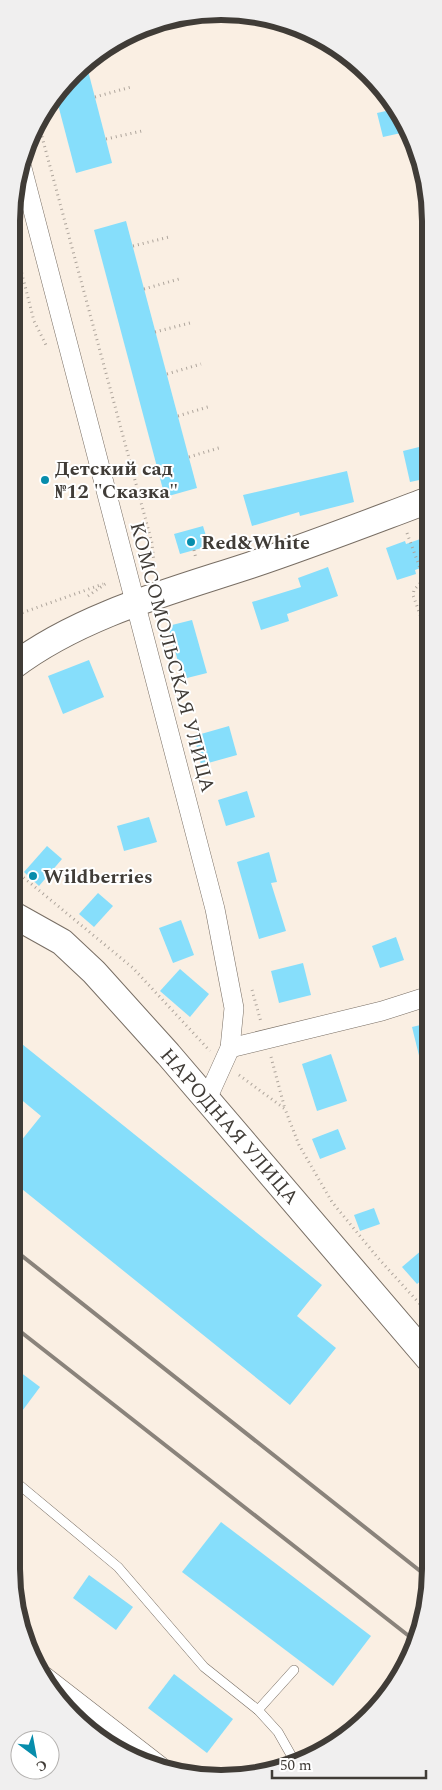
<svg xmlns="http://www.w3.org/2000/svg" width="442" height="1790" font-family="Spectral,serif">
  <rect width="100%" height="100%" fill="#faefe3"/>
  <!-- building -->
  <g fill="#86defb">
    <polygon points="86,63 112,163 76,173 56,97"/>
    <polygon points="395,109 410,131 383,137 377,113"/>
    <polygon points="126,221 197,488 165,497 94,230"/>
    <polygon points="423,446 429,478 410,482 403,451"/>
    <polygon points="347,471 354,502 300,516 299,512 252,526 243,495"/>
    <polygon points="203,526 209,546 180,554 174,534"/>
    <polygon points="429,536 429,565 415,570 416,574 397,580 386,548 405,541 406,544"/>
    <polygon points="328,567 338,596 287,614 289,621 261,630 252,602 301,587 298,578"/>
    <polygon points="192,620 207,673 183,679 168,626"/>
    <polygon points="89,660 104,697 63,714 48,676"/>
    <polygon points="229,726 237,755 201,765 194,736"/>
    <polygon points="247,791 255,817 226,826 218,800"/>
    <polygon points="149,817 157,842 124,851 117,826"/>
    <polygon points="47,846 62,859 39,886 24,872"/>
    <polygon points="269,852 277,882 271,883 286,931 259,939 237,862"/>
    <polygon points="98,893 113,906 94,927 79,914"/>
    <polygon points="181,920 194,955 173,963 159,928"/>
    <polygon points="396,937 404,960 380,968 372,946"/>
    <polygon points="303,963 311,995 279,1003 271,971"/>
    <polygon points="180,969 209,994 190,1017 160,991"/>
    <polygon points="429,1023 429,1072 423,1072 412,1027"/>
    <polygon points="12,1036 322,1285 297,1316 336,1348 290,1405 12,1181 12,1152 41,1116 12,1092"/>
    <polygon points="331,1054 347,1101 317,1111 302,1064"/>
    <polygon points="338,1129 346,1149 320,1159 312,1139"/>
    <polygon points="374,1208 380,1224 360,1231 354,1215"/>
    <polygon points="429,1244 429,1274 417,1284 402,1267"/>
    <polygon points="12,1366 40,1387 11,1426"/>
    <polygon points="221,1522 371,1636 333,1686 182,1572"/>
    <polygon points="89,1575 133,1607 116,1630 73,1598"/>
    <polygon points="174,1674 233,1719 207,1753 148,1708"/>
  </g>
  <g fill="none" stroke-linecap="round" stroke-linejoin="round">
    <defs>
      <g id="lane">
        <polyline points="11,1478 118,1567 204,1667 258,1710 278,1732 291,1755 298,1762"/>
        <polyline points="258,1710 294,1670"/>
      </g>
      <g id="street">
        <polyline points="22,168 215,909 234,1008 230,1048 207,1099"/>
        <polyline points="230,1048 382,1011 429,996"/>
        <polyline points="44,1676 160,1766"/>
      </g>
      <g id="secondary">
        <path d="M12,667C80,615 172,591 251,565C311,545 370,522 429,500"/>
        <polyline points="12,914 62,942 94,972 168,1054 429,1359"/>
      </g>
    </defs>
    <!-- lane casing -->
    <use href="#lane" stroke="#786e64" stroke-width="10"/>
    <!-- street casing -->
    <use href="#street" stroke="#786e64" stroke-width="20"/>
    <!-- secondary casing -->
    <use href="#secondary" stroke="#786e64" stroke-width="28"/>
    <!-- path -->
    <g stroke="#aea59c" stroke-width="3" stroke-dasharray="1 4" stroke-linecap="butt">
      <polyline points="104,49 120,45"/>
      <polyline points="95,97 131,87"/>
      <polyline points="38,122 152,543 155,573"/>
      <polyline points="106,139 142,131"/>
      <polyline points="13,239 34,321 46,345"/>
      <polyline points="133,246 169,237"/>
      <polyline points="144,289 179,279"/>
      <polyline points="155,332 190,323"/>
      <polyline points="167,374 201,364"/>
      <polyline points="178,416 211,406"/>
      <polyline points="189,457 222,447"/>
      <polyline points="407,533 424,579 414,590 413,595 428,637"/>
      <polyline points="194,550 196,559"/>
      <polyline points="88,596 108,582"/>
      <polyline points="13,616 103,584"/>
      <polyline points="12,868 133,968 210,1051"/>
      <polyline points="252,990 261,1022"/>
      <polyline points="271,1057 285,1109"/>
      <polyline points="239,1075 285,1109 299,1145 332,1202 378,1258 429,1314"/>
    </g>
    <!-- lane -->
    <use href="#lane" stroke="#fff" stroke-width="9"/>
    <!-- street -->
    <use href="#street" stroke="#fff" stroke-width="19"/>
    <!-- secondary -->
    <use href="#secondary" stroke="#fff" stroke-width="26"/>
    <!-- rail -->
    <g stroke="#8a837b" stroke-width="4">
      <polyline points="12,1248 429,1578"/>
      <polyline points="12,1325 414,1640"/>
    </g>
  </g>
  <!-- markers -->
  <g fill="#078dac" stroke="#fff" stroke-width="2">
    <circle cx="45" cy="480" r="5"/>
    <circle cx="191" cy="542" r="5"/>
    <circle cx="33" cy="876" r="5"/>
  </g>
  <g text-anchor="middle" stroke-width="4" stroke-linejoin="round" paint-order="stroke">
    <!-- poi labels -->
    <g font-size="20" font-weight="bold" fill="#403c37" stroke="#fff" text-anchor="start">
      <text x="55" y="475">Детский сад<tspan x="55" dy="23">№12 "Сказка"</tspan></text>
      <text x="201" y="549">Red&amp;White</text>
      <text x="43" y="883">Wildberries</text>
    </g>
    <!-- street labels -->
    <g font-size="20" fill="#403c37" stroke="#fff">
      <text transform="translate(173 657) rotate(75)" y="7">КОМСОМОЛЬСКАЯ УЛИЦА</text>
      <text transform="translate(230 1126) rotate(49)" y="7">НАРОДНАЯ УЛИЦА</text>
    </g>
  </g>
  <!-- crop -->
  <path d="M0 0H442V1790H0ZM221 20H221A201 201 0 0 1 422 221V1569A201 201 0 0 1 221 1770H221A201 201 0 0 1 20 1569V221A201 201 0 0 1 221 20Z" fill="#f0efef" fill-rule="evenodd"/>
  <path fill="none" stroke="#403c37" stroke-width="6" d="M221 20H221A201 201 0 0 1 422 221V1569A201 201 0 0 1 221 1770H221A201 201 0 0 1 20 1569V221A201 201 0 0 1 221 20Z"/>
  <!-- north arrow -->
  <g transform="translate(35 1755) rotate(148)"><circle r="24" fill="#ffffff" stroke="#b3b1af"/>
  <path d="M0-4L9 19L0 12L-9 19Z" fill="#078dac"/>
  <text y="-8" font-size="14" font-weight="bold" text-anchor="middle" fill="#403c37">С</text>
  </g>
  <!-- scale -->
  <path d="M272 1770v8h154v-8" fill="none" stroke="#403c37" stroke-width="2.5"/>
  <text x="280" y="1770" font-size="15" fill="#403c37" stroke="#ffffff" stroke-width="4" paint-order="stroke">50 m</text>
</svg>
